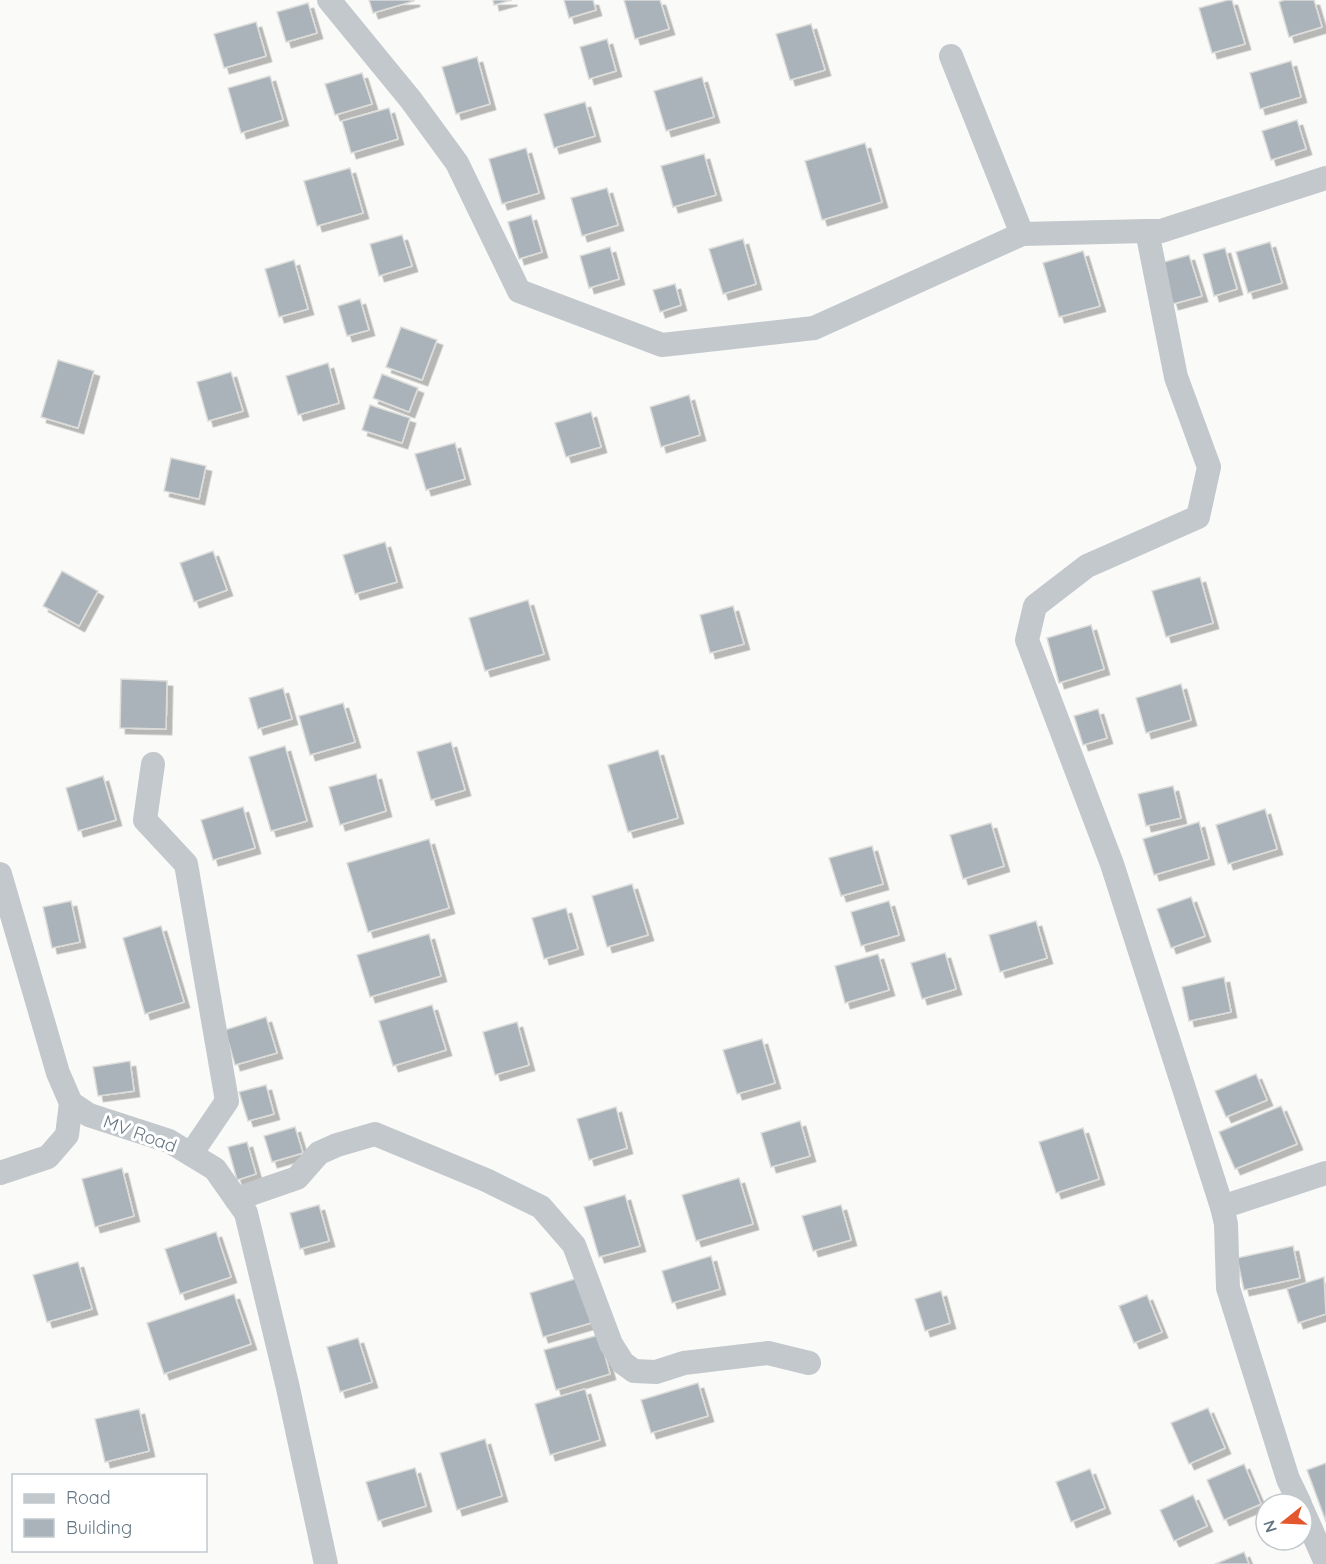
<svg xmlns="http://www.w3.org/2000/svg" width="1326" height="1564" font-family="Quicksand,sans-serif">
  <defs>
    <filter id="shadow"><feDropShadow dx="5.5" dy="5.5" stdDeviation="0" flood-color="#0004"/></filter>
  </defs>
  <rect width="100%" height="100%" fill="#fafaf8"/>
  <!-- building -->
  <g fill="#aab3b9" stroke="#dcdcda" stroke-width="1.5" filter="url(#shadow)">
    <polygon points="369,0 414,0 414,1 373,13"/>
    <polygon points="493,0 512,0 494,5"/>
    <polygon points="564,0 593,0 596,10 569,18"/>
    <polygon points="624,0 660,0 669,29 635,39"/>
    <polygon points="1228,0 1232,0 1245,44 1212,53 1199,8"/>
    <polygon points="1284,0 1314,0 1322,27 1289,37 1279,2"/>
    <polygon points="308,3 317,33 286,42 277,12"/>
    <polygon points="256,22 266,56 224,68 214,34"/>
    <polygon points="811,24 825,70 790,80 776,34"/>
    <polygon points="607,39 616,71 589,79 580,47"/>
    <polygon points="477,57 490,104 456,114 442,67"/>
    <polygon points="1291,61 1301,97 1260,109 1250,73"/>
    <polygon points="362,73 372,104 335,115 325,84"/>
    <polygon points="270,76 283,120 241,133 228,88"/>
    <polygon points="702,77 714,117 666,131 654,91"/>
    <polygon points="585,102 595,136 554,148 544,114"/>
    <polygon points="389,108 398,139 351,153 342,121"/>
    <polygon points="1297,120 1306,149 1271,160 1262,131"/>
    <polygon points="865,143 882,202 822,220 805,161"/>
    <polygon points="526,148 539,193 502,204 489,159"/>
    <polygon points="704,154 716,195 673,207 661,166"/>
    <polygon points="350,168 363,213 317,226 304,181"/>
    <polygon points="607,188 618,225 582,236 571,198"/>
    <polygon points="531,215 542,252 519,259 508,222"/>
    <polygon points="402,235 412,266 379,276 370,244"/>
    <polygon points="743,239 756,284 723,294 709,249"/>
    <polygon points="1270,242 1282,283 1248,293 1236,252"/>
    <polygon points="610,247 619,279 589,288 580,256"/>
    <polygon points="1225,248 1237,289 1214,296 1203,254"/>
    <polygon points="1083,251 1100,306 1059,317 1043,263"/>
    <polygon points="1189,255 1202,296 1173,304 1161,263"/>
    <polygon points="294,260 308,309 279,317 265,269"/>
    <polygon points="675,284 681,305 660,312 653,290"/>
    <polygon points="360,299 369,330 347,336 338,306"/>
    <polygon points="401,327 437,340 422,380 386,367"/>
    <polygon points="58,360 94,371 78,428 41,417"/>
    <polygon points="328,363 339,403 298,415 286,376"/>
    <polygon points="231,372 243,411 208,421 197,382"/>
    <polygon points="382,374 418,388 409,412 373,398"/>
    <polygon points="689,395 700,435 661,447 650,407"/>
    <polygon points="370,405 410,418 402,443 362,430"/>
    <polygon points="591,412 601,447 566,457 555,423"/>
    <polygon points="455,443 465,479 426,490 415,454"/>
    <polygon points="171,458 206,466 199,499 164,491"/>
    <polygon points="385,542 397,582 355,594 343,555"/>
    <polygon points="213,551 227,590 194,602 180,563"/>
    <polygon points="62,571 98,591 79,626 43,606"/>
    <polygon points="1200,577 1213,623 1166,637 1152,591"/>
    <polygon points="528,600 544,654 485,671 469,618"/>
    <polygon points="733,606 744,644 710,653 700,615"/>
    <polygon points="1091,625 1104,669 1059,683 1047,638"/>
    <polygon points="121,679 167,681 166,729 120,728"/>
    <polygon points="1181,684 1191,720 1146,733 1136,698"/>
    <polygon points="283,688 292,719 258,729 249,698"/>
    <polygon points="343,703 355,742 310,755 299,716"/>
    <polygon points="1098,709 1107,738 1083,745 1074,716"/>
    <polygon points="451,742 465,790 431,800 417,752"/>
    <polygon points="285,746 307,821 271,831 249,757"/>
    <polygon points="658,750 678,818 628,832 608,765"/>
    <polygon points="376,774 386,811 340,825 329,787"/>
    <polygon points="103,776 116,820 78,831 66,788"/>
    <polygon points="1173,786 1181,818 1146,826 1138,794"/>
    <polygon points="243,807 255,848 213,860 201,820"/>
    <polygon points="1265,809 1277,849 1228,864 1216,825"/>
    <polygon points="1199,822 1209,859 1154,875 1143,839"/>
    <polygon points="991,823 1004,866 963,879 950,835"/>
    <polygon points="429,839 449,908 368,932 347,863"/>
    <polygon points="872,846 883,884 841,896 829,858"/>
    <polygon points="632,884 648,935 607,947 592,896"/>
    <polygon points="1191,897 1205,936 1171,948 1157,909"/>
    <polygon points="71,901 80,942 52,948 43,907"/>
    <polygon points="889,901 899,935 861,946 851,912"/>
    <polygon points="566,908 578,949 544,959 532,918"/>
    <polygon points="1036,921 1047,958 1000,972 989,935"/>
    <polygon points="161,926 184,1002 145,1014 123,938"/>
    <polygon points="429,934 441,976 370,997 357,955"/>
    <polygon points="945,953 956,989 922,999 911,963"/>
    <polygon points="878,954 889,990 845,1003 835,966"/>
    <polygon points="1224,977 1231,1012 1189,1021 1182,987"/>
    <polygon points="432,1005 446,1050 393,1066 379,1021"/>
    <polygon points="266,1017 277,1053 235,1065 225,1030"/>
    <polygon points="517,1022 529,1065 495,1075 483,1032"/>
    <polygon points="762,1039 775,1083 737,1094 723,1050"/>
    <polygon points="130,1061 134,1091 98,1096 93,1067"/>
    <polygon points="1256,1074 1267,1100 1226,1117 1215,1091"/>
    <polygon points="266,1085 274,1114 248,1121 239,1092"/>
    <polygon points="1281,1106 1297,1144 1235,1169 1219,1132"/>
    <polygon points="616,1107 627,1148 589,1160 577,1119"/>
    <polygon points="800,1121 810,1156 771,1167 761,1133"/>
    <polygon points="295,1127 303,1153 272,1162 264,1136"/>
    <polygon points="1083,1128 1099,1179 1056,1193 1039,1142"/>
    <polygon points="247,1142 256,1174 237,1180 228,1147"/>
    <polygon points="122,1168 134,1216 95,1227 82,1179"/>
    <polygon points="739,1178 753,1224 696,1241 682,1195"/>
    <polygon points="625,1195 640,1246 599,1257 584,1207"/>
    <polygon points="319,1205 329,1241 300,1249 290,1213"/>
    <polygon points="841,1205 851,1240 813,1251 802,1216"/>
    <polygon points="216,1232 231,1277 180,1294 165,1249"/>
    <polygon points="1293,1246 1300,1278 1244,1290 1237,1258"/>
    <polygon points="711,1256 720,1289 672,1303 662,1271"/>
    <polygon points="78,1262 92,1309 47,1322 33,1275"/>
    <polygon points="1324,1277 1326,1314 1298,1323 1287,1289"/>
    <polygon points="578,1278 591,1323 543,1337 530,1293"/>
    <polygon points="941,1291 950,1323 925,1331 915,1299"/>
    <polygon points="234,1294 251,1344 164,1374 147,1323"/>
    <polygon points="1147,1295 1162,1332 1134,1343 1119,1306"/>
    <polygon points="599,1335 610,1374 556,1390 544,1350"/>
    <polygon points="358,1338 372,1382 340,1392 327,1347"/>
    <polygon points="698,1383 708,1416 651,1433 641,1400"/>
    <polygon points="585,1389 600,1440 550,1455 535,1404"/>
    <polygon points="1208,1408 1225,1448 1189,1464 1171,1423"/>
    <polygon points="139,1409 149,1451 105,1462 95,1419"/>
    <polygon points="485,1439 502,1496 457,1510 440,1453"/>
    <polygon points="1326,1463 1326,1522 1307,1470"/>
    <polygon points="1244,1464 1261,1504 1224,1520 1207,1480"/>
    <polygon points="415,1468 426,1506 378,1521 366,1482"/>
    <polygon points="1090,1469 1105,1508 1071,1522 1056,1482"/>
    <polygon points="1193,1495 1207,1526 1174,1541 1160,1510"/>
    <polygon points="1244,1552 1249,1564 1215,1564"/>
  </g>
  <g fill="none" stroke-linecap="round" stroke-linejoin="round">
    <!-- street -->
    <g stroke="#c3c8cc" stroke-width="24">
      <polyline points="329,0 411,100 457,163 519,291 662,345 814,328 1022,234 1147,231 1176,377 1209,467 1198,517 1087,566 1035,606 1027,640 1112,864 1222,1207 1226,1224 1228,1288 1288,1479 1300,1504"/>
      <polyline points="951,56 1022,234"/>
      <polyline points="1147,231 1161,231 1326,178"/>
      <polyline points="153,764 145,820 186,864 227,1101 191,1154"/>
      <polyline points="0,874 58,1073 71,1103 89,1115 169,1141 215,1169 246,1213 288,1388 326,1564"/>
      <polyline points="0,1173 48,1157 67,1135 71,1103"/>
      <polyline points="236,1199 297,1178 319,1153 337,1145 375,1134 486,1180 541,1207 574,1245 611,1344 623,1363 634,1371 656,1372 684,1363 768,1353 809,1363"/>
      <polyline points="1222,1207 1326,1173"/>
      <polyline points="1302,1509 1326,1563"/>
    </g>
  </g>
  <g text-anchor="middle" stroke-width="6" stroke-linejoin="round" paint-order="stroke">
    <!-- street labels -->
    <g font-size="18" fill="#657683" stroke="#fff">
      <text transform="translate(140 1134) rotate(20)" y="6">MV Road</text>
    </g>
  </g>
  <!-- legend -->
  <rect x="12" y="1474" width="195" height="78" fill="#ffffff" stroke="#c1c8cd" stroke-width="1.5"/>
  <rect x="24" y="1494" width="30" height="9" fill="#c3c8cc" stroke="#c1c8cd" stroke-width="1.5"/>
  <text x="66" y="1504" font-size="18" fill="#657683">Road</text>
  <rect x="24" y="1519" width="30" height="18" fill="#aab3b9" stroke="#c1c8cd" stroke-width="1.5"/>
  <text x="66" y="1534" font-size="18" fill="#657683">Building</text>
  <!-- north arrow -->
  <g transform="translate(1284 1522) rotate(252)"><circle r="28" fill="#ffffff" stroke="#c1c8cd" stroke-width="1.5"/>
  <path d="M0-4.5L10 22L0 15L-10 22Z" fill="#e4572e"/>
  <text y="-9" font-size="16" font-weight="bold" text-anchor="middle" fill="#657683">N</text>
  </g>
</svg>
